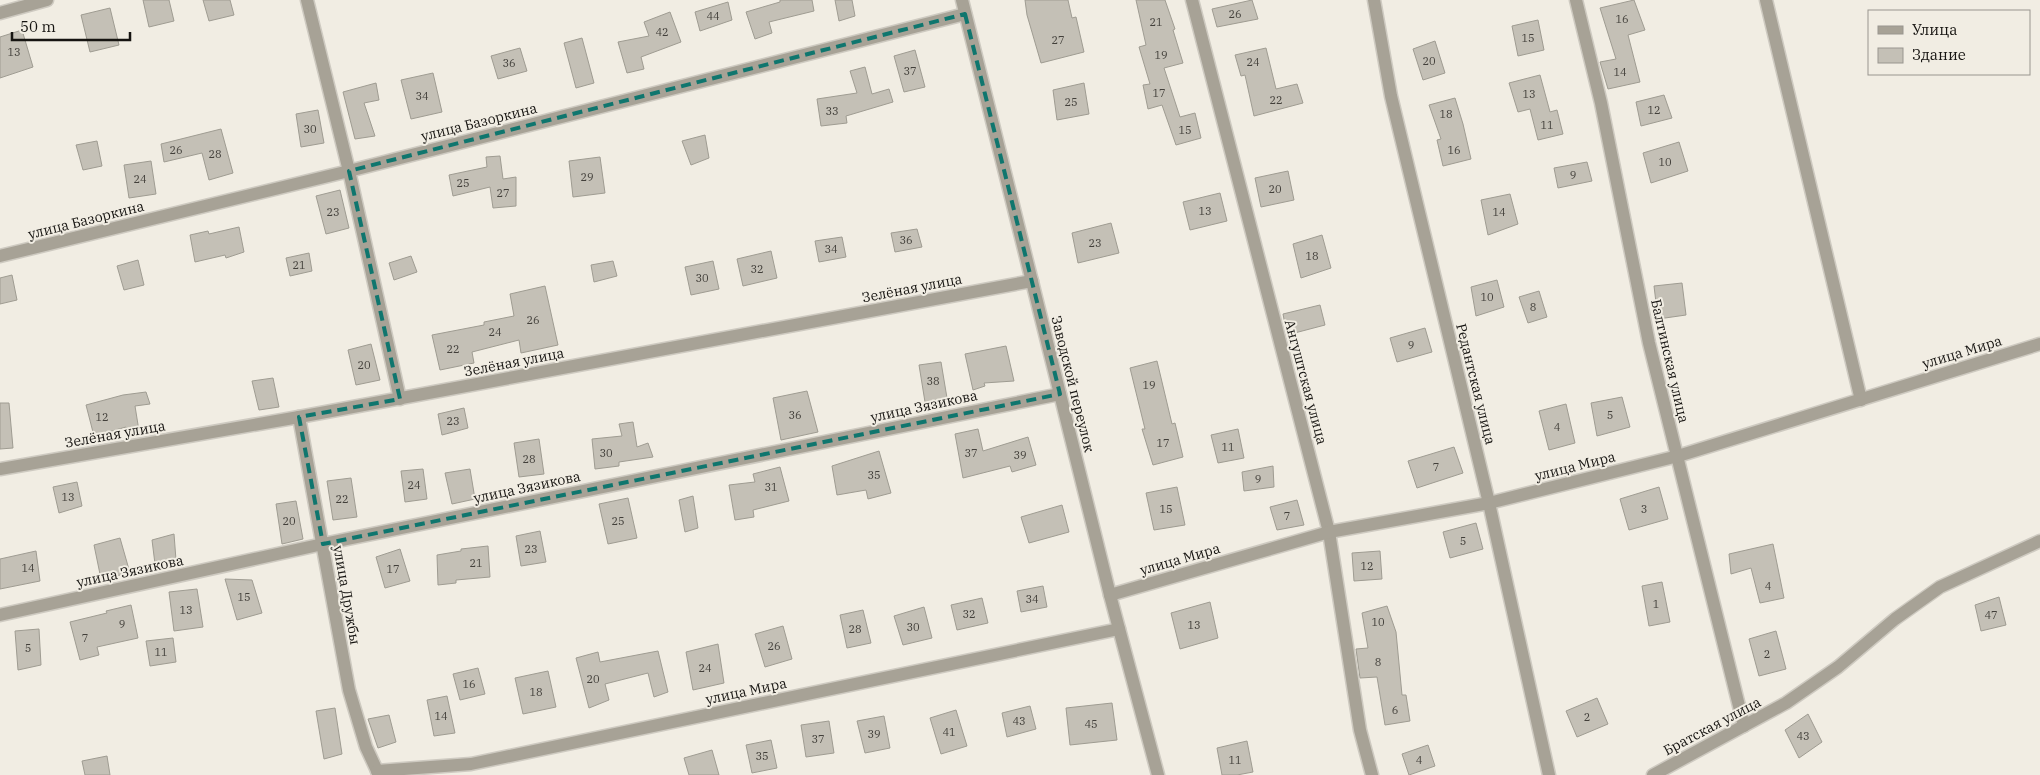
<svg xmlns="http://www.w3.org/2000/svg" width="2040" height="775" font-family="'IBM Plex Serif',serif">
  <rect width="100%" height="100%" fill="#f1ede3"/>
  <!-- building -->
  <g fill="#c4c0b6" stroke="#9f9c92">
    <polygon points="143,0 169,0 174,21 149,27"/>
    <polygon points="203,0 230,0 234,15 209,21"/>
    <polygon points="780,0 812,0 814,11 769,22 772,33 755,39 746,12 780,2"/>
    <polygon points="835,0 852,0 855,16 839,21"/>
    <polygon points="1025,0 1068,0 1072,18 1076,17 1084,52 1041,63 1027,15"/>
    <polygon points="1136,0 1165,0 1175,29 1173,30 1183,63 1164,68 1180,117 1195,113 1201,138 1176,145 1162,105 1148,109 1143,85 1150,84 1139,47 1146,45"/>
    <polygon points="1252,0 1258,19 1217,27 1212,9"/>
    <polygon points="1634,0 1645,30 1628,35 1640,82 1608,89 1600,62 1616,59 1600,8"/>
    <polygon points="728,2 732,20 700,31 695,12"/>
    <polygon points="110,8 119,45 90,52 81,15"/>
    <polygon points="670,12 681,42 641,57 644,69 627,73 618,42 649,36 644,22"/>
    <polygon points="1538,20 1544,50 1518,56 1512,26"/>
    <polygon points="22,30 33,67 0,78 0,37"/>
    <polygon points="582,38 594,83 576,88 564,43"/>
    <polygon points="1435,41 1445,73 1423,80 1413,49"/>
    <polygon points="520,48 527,71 498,79 491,56"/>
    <polygon points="1266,48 1276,89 1297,84 1303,103 1254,116 1245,75 1241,76 1235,55"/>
    <polygon points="915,50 925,87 904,92 894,56"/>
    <polygon points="865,67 872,94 889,89 893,102 846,116 847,123 821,126 817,99 857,93 850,71"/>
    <polygon points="433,73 442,112 411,119 401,80"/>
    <polygon points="1540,75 1550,112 1557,110 1563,134 1538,140 1530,109 1518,112 1509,83"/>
    <polygon points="376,83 379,100 364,103 375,136 355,139 343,92"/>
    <polygon points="1084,83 1089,114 1057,120 1053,90"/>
    <polygon points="1664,95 1672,118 1641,126 1636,102"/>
    <polygon points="1455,98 1463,124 1471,159 1443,166 1437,140 1441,139 1429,105"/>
    <polygon points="318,110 324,143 301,147 296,114"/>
    <polygon points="221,129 233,173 209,180 202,153 164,162 161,144"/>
    <polygon points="705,135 709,158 691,165 682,141"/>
    <polygon points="97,141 102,166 83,170 76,145"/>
    <polygon points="1679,142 1688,171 1651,183 1643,153"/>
    <polygon points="500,156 503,179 516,177 516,206 493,208 490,187 453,196 449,175 487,167 486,157"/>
    <polygon points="600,157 605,193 573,197 569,161"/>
    <polygon points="151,161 156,194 129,198 124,165"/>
    <polygon points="1587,162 1592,181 1558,188 1554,168"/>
    <polygon points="1288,171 1294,200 1261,207 1255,178"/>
    <polygon points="340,190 349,228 326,234 316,196"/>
    <polygon points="1220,193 1227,221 1190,230 1183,202"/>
    <polygon points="1510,194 1518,224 1488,235 1481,200"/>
    <polygon points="1111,223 1119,253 1078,263 1072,233"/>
    <polygon points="239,227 244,252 226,258 225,255 195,262 190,235 208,231 209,234"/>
    <polygon points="917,229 922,247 895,252 891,233"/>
    <polygon points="1322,235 1331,268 1301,278 1293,244"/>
    <polygon points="842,237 846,257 819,262 815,241"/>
    <polygon points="771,251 777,278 743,286 737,259"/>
    <polygon points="309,253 312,271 290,276 286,258"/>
    <polygon points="411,256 417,272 394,280 389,263"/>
    <polygon points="138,260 144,285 124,290 117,266"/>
    <polygon points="613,261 617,276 594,282 591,265"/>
    <polygon points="713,261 719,289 691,295 685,267"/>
    <polygon points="12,275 17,300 0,304 0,278"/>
    <polygon points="1497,280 1504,307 1476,316 1471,287"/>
    <polygon points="1682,283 1686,315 1658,319 1654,286"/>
    <polygon points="545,286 558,345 521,353 519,340 472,352 474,363 440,370 432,335 484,325 484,322 514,316 510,294"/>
    <polygon points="1539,291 1547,317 1528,323 1519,297"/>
    <polygon points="1320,305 1325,325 1287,335 1283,314"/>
    <polygon points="1425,328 1432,352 1397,362 1390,338"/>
    <polygon points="371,344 380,380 356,385 348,350"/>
    <polygon points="1006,346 1014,381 984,383 985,386 973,390 965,354"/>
    <polygon points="1157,361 1172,424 1175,423 1183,457 1153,465 1142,429 1145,429 1130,368"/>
    <polygon points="941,362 947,398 925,402 919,365"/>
    <polygon points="273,378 279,407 259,410 252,381"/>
    <polygon points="807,391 818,432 781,440 773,398"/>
    <polygon points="146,392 150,404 135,406 139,431 127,431 126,427 94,436 86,405 123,395"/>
    <polygon points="1622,397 1630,427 1597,436 1591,403"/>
    <polygon points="0,403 9,403 13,448 0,449"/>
    <polygon points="1566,404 1575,443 1549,450 1539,411"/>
    <polygon points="464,408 468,428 442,435 438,414"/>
    <polygon points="633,422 637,447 648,443 653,457 619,462 619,466 595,469 592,439 622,436 619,424"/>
    <polygon points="978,429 983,451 1028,437 1036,465 1012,472 1010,466 963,478 955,434"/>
    <polygon points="1238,429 1244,458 1218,463 1211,435"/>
    <polygon points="539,439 544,474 519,477 514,443"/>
    <polygon points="1454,447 1463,473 1417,488 1408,461"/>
    <polygon points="879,451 891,493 868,499 866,490 837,495 832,466"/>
    <polygon points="1273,466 1274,487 1244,491 1242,472"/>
    <polygon points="780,467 789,501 753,510 754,517 735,520 729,485 755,482 753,474"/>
    <polygon points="423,469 427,499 405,502 401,471"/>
    <polygon points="470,469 475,499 452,504 445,473"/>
    <polygon points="351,478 357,517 333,520 327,481"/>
    <polygon points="77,482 82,506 59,513 53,487"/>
    <polygon points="1177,487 1185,525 1154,530 1146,493"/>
    <polygon points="1659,487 1668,519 1629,530 1620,499"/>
    <polygon points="693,496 698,528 685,532 679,500"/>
    <polygon points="628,498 637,538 608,544 599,504"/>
    <polygon points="1297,500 1304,525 1277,530 1270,507"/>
    <polygon points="296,501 303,539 282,544 276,504"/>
    <polygon points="1062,505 1069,532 1029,543 1021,517"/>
    <polygon points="1476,523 1483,549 1450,558 1443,532"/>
    <polygon points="540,531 546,562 521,566 516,536"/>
    <polygon points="174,534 176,560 155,564 152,540"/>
    <polygon points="120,538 130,573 101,579 94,545"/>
    <polygon points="1773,544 1784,598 1760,603 1751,568 1731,574 1729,554"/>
    <polygon points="488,546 490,577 456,580 456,583 438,585 437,555 461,551 461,549"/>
    <polygon points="400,549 410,581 385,588 376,557"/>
    <polygon points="36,551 40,581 0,589 0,559"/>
    <polygon points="1380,551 1382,579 1354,581 1352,553"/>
    <polygon points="225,579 252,580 262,613 237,620"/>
    <polygon points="1662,582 1670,622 1649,626 1642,586"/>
    <polygon points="1043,586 1047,607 1021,612 1017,591"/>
    <polygon points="197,589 203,627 174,631 169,592"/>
    <polygon points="1999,597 2006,625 1981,631 1975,605"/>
    <polygon points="982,598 988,623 957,630 951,605"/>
    <polygon points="1210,602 1218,638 1180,649 1171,613"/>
    <polygon points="131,605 138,638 97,647 99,655 80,660 70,622 107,613 106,611"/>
    <polygon points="1387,606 1396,632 1402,695 1406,695 1410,721 1385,725 1377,677 1360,678 1356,649 1368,648 1362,613"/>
    <polygon points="924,607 932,638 903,645 894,616"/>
    <polygon points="863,610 871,643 847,648 840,615"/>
    <polygon points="783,626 792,659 765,667 755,634"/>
    <polygon points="39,629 41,665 18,670 15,631"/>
    <polygon points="1776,631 1786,669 1759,676 1749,639"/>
    <polygon points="173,638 176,662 150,666 146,641"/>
    <polygon points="718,644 724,683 693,690 686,652"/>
    <polygon points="658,651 668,692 654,697 648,673 605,684 609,700 589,708 576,658 598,652 600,662"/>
    <polygon points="478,668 485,694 460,700 453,674"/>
    <polygon points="548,671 556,707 523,714 515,678"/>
    <polygon points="447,696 455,733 434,736 427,700"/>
    <polygon points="1597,698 1608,724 1577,737 1566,711"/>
    <polygon points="1112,703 1117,740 1070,745 1066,708"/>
    <polygon points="1030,706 1036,729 1007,737 1002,713"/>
    <polygon points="335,708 342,754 324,759 316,711"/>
    <polygon points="956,710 967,746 941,754 930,718"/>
    <polygon points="1808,714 1822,742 1799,758 1785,730"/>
    <polygon points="389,715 396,742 378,748 368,719"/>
    <polygon points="884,716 890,748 865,753 857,721"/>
    <polygon points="829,721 834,753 806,757 801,725"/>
    <polygon points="771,740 777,768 752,773 746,745"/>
    <polygon points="1247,741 1253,772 1237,775 1222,775 1217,748"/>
    <polygon points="1428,745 1435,766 1409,775 1402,754"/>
    <polygon points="712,750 719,775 689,775 684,758"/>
    <polygon points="107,756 110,775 85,775 82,761"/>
  </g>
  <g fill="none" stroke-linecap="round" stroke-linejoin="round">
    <defs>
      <g id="street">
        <polyline points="307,0 349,171 400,399"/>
        <polyline points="962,0 1110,595 1158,775"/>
        <polyline points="1192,0 1329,532 1360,730 1372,775"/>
        <polyline points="1374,0 1391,96 1489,503 1549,775"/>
        <polyline points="1576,0 1601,103 1649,343 1744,726"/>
        <polyline points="1766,0 1861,400"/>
        <polyline points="0,13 47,0"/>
        <polyline points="0,256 349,171 965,14"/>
        <polyline points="299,417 349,690 366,747 379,775"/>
        <polyline points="0,469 299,417 1032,281"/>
        <polyline points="1110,595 1329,532 1489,503 1678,456 2040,344"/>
        <polyline points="0,615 323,544 1060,394"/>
        <polyline points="377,771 471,764 1119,629"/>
        <polyline points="1653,775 1786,703 1838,667 1895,619 1940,587 2040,541"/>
      </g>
    </defs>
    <!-- street casing -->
    <use href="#street" stroke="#cecac1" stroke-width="15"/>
    <!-- street -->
    <use href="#street" stroke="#a7a296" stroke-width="12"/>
  </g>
  <!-- marked area -->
  <path fill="none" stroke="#0f766e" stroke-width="4" stroke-dasharray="10 6" stroke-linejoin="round" d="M965,14L1060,394L323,544L299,417L400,399L349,171Z"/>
  <g text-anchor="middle" stroke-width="4" stroke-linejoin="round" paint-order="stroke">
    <!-- number labels -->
    <g font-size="11" fill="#423f3a">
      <text x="1235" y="18">26</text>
      <text x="713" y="20">44</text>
      <text x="1622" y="23">16</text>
      <text x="1156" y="26">21</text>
      <text x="662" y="36">42</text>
      <text x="1528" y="42">15</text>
      <text x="1058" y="44">27</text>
      <text x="14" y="56">13</text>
      <text x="1161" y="59">19</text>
      <text x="1429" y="65">20</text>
      <text x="1253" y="66">24</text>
      <text x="509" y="67">36</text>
      <text x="910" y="75">37</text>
      <text x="1620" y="76">14</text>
      <text x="1159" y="97">17</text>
      <text x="1529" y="98">13</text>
      <text x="422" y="100">34</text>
      <text x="1276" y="104">22</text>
      <text x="1071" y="106">25</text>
      <text x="1654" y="114">12</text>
      <text x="832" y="115">33</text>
      <text x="1446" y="118">18</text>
      <text x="1547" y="129">11</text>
      <text x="310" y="133">30</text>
      <text x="1185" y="134">15</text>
      <text x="176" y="154">26</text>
      <text x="1454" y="154">16</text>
      <text x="215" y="158">28</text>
      <text x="1665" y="166">10</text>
      <text x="1573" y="179">9</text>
      <text x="587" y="181">29</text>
      <text x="140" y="183">24</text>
      <text x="463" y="187">25</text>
      <text x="1275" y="193">20</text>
      <text x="503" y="197">27</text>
      <text x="1205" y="215">13</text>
      <text x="333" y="216">23</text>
      <text x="1499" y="216">14</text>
      <text x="906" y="244">36</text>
      <text x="1095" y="247">23</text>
      <text x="831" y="253">34</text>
      <text x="1312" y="260">18</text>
      <text x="299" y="269">21</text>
      <text x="757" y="273">32</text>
      <text x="702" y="282">30</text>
      <text x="1487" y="301">10</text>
      <text x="1533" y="311">8</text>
      <text x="533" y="324">26</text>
      <text x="495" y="336">24</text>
      <text x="1411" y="349">9</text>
      <text x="453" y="353">22</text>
      <text x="364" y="369">20</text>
      <text x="933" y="385">38</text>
      <text x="1149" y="389">19</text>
      <text x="795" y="419">36</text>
      <text x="1610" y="419">5</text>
      <text x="102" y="421">12</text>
      <text x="453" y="425">23</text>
      <text x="1557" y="431">4</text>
      <text x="1163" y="447">17</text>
      <text x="1228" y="451">11</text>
      <text x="606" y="457">30</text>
      <text x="971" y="457">37</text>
      <text x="1020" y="459">39</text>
      <text x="529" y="463">28</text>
      <text x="1436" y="471">7</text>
      <text x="874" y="479">35</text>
      <text x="1258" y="483">9</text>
      <text x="414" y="489">24</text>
      <text x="771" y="491">31</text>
      <text x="68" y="501">13</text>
      <text x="342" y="503">22</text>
      <text x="1166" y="513">15</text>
      <text x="1644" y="513">3</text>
      <text x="1287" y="520">7</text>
      <text x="289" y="525">20</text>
      <text x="618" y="525">25</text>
      <text x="1463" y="545">5</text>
      <text x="531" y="553">23</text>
      <text x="476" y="567">21</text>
      <text x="1367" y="570">12</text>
      <text x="28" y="572">14</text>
      <text x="393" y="573">17</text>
      <text x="1768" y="590">4</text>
      <text x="244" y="601">15</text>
      <text x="1032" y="603">34</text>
      <text x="1656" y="608">1</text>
      <text x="186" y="614">13</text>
      <text x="969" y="618">32</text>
      <text x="1991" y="619">47</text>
      <text x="1378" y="626">10</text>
      <text x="122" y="628">9</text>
      <text x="1194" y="629">13</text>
      <text x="913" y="631">30</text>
      <text x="855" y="633">28</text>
      <text x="85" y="642">7</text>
      <text x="774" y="650">26</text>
      <text x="28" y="652">5</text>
      <text x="161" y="656">11</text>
      <text x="1767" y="658">2</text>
      <text x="1378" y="666">8</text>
      <text x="705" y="672">24</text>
      <text x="593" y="683">20</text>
      <text x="469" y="688">16</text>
      <text x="536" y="696">18</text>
      <text x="1395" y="714">6</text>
      <text x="441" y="720">14</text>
      <text x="1587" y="721">2</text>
      <text x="1019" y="725">43</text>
      <text x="1091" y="728">45</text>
      <text x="949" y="736">41</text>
      <text x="874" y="738">39</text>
      <text x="1803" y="740">43</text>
      <text x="818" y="743">37</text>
      <text x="762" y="760">35</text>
      <text x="1235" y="764">11</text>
      <text x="1419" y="764">4</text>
    </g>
    <!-- street labels -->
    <g font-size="14" fill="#161411" stroke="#f1ede3">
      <text transform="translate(479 122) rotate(-14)" y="5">улица Базоркина</text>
      <text transform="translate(86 220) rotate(-14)" y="5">улица Базоркина</text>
      <text transform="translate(912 288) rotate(-11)" y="5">Зелёная улица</text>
      <text transform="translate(1962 352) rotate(-17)" y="5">улица Мира</text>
      <text transform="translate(1670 361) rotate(77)" y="5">Балтинская улица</text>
      <text transform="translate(514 362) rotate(-11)" y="5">Зелёная улица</text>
      <text transform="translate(1306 382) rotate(75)" y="5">Ангуштская улица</text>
      <text transform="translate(1073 384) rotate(76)" y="5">Заводской переулок</text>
      <text transform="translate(1476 384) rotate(76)" y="5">Редантская улица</text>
      <text transform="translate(924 406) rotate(-12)" y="5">улица Зязикова</text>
      <text transform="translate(115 434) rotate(-10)" y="5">Зелёная улица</text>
      <text transform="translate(1575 466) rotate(-14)" y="5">улица Мира</text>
      <text transform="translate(527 487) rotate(-12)" y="5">улица Зязикова</text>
      <text transform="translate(1180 559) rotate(-16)" y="5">улица Мира</text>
      <text transform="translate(130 571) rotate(-12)" y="5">улица Зязикова</text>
      <text transform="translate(347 595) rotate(80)" y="5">улица Дружбы</text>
      <text transform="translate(746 691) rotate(-12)" y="5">улица Мира</text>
      <text transform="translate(1712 726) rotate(-28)" y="5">Братская улица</text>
    </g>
  </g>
  <!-- legend -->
  <rect x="1868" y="10" width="162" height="65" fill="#f1ede3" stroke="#99968f"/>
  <rect x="1878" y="26" width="25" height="8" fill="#a7a296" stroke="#99968f"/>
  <text x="1912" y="35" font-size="15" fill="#161411">Улица</text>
  <rect x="1878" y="48" width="25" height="15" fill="#c4c0b6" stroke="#99968f"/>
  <text x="1912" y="60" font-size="15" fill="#161411">Здание</text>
  <!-- scale -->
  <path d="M12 32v8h118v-8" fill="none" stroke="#161411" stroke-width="2.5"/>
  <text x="20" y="32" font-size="15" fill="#161411" stroke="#f1ede3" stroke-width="4" paint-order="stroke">50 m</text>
</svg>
